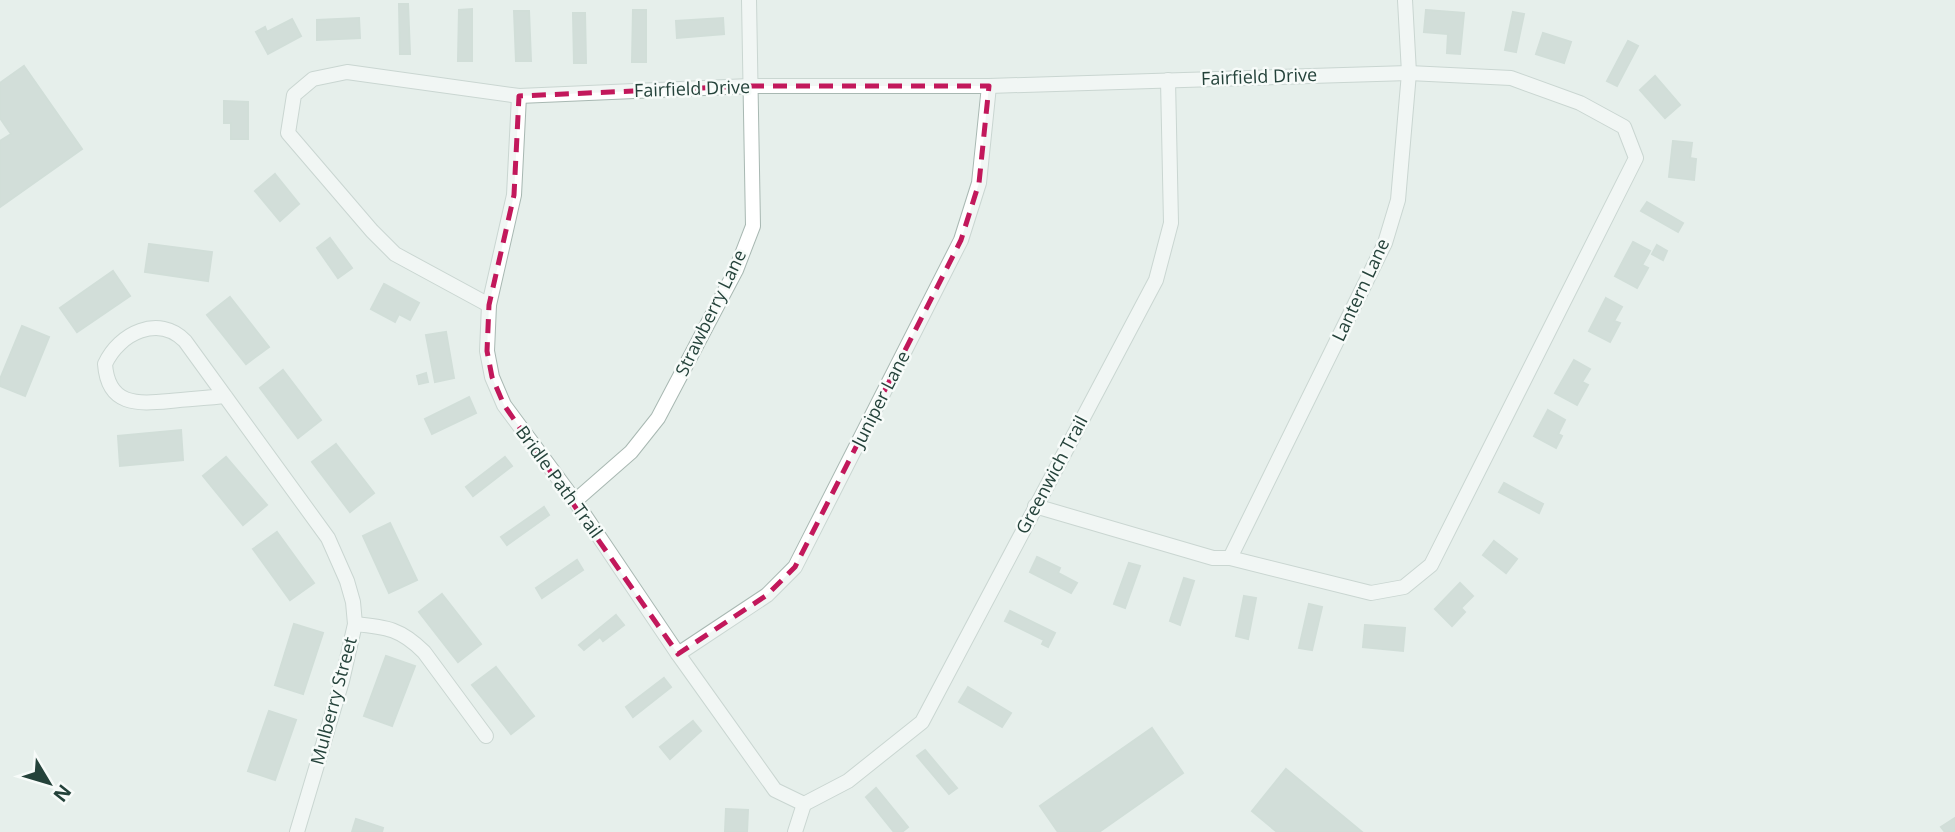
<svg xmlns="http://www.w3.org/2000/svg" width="1955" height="832" font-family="'Open Sans',sans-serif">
  <rect width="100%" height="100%" fill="#e6efeb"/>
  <!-- building -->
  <g fill="#bbcac4" stroke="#b8c9c2" stroke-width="2">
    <polygon points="399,4 408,4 410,54 400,54"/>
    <polygon points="472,9 472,61 458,61 459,10"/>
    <polygon points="633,10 646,10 646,62 632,62"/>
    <polygon points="1426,10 1464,13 1460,54 1447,53 1448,34 1424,32"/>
    <polygon points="514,11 529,11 531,61 516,61"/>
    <polygon points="1513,12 1524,14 1516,52 1505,50"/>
    <polygon points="573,13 585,13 586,63 574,63"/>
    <polygon points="359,18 360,38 317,40 317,20"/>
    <polygon points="723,18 724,34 677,38 676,21"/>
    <polygon points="292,19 301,36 268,54 256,32 265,27 267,32"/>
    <polygon points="1543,33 1571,42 1564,63 1536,54"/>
    <polygon points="1628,41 1638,46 1617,86 1607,81"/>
    <polygon points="24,66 82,149 0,207 0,141 11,134 0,118 0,83"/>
    <polygon points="1655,76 1680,105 1665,118 1640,90"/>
    <polygon points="224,101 248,102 248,139 231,139 231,123 224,123"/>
    <polygon points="1673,141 1692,143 1690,158 1696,159 1694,180 1669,177"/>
    <polygon points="275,174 299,204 280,221 255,191"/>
    <polygon points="1647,202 1683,223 1678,232 1641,211"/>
    <polygon points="330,238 352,268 338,278 317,248"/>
    <polygon points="1633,242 1650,251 1642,265 1648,268 1637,288 1615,276"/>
    <polygon points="149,244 212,252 208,281 145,272"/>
    <polygon points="1657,245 1667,251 1663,260 1652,254"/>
    <polygon points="113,271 130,296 77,332 60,308"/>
    <polygon points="384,284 419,303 410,320 399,314 395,322 371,309"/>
    <polygon points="230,297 269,347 246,364 207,315"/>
    <polygon points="1606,298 1622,307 1614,321 1620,323 1610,342 1589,331"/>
    <polygon points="22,326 49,337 25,396 0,386 0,379"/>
    <polygon points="446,332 454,378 435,382 426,335"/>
    <polygon points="1574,360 1590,369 1582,382 1588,385 1577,405 1555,393"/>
    <polygon points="283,370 321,420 298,438 260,388"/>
    <polygon points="426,373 428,382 419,384 417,376"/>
    <polygon points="469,397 476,413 432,434 425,419"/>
    <polygon points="1548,410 1565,420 1558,434 1562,436 1556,448 1534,436"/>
    <polygon points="181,430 183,460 120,466 118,436"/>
    <polygon points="336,444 374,493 350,512 312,462"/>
    <polygon points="226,457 267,505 243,525 203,476"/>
    <polygon points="505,457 512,466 473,496 466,487"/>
    <polygon points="1504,483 1543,504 1539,513 1499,492"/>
    <polygon points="544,507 549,515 507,545 501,537"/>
    <polygon points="390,523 417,580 389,593 363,536"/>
    <polygon points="277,532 314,583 290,600 253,549"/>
    <polygon points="1494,541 1517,559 1506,573 1483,555"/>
    <polygon points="1037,557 1060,568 1058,573 1077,583 1071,593 1030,572"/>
    <polygon points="577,560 583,570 542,598 536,588"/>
    <polygon points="1129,563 1140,566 1125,608 1114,604"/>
    <polygon points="1184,578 1194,581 1180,625 1170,621"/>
    <polygon points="1460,583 1473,596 1461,608 1465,612 1452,626 1435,609"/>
    <polygon points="442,594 481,644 458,662 419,612"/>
    <polygon points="1244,596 1256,598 1248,639 1236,636"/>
    <polygon points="1309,604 1322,607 1312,650 1299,648"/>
    <polygon points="1010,611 1055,633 1048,647 1042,644 1044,640 1005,621"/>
    <polygon points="616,615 624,625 603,641 600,637 584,650 579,645"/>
    <polygon points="294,624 323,633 303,694 275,685"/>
    <polygon points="1365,625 1405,628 1403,651 1363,647"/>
    <polygon points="386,656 415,666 392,726 364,716"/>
    <polygon points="496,667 534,716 511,734 472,685"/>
    <polygon points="664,678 671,687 633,717 626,707"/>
    <polygon points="968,687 1011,713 1002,727 959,702"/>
    <polygon points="269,711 296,720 275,780 248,771"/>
    <polygon points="693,721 701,731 670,759 660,747"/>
    <polygon points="1152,728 1183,773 1099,832 1058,832 1040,806"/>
    <polygon points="925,750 957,788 949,794 917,756"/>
    <polygon points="1286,769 1362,832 1277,832 1252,811"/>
    <polygon points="876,788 908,827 902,832 894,832 866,797"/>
    <polygon points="726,809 748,810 747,832 725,832"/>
    <polygon points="1955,818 1955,832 1945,832 1941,827"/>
    <polygon points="356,819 383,828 382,832 352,832"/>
  </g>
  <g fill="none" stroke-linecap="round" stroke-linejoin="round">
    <defs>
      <g id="minor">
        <polyline points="519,96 514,195 489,305 487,351 492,377 504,405 575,501 678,654 775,790 804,804"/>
        <polyline points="489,305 395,254 372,231 288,133 294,95 313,79 347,72 519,96 750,86 989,86 1409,73 1511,78 1580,103 1624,127 1636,158 1431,565 1404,587 1371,593 1230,558 1213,558 1035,506"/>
        <path d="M225,396C207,398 188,399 170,401C137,404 108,406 105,364C119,333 159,314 185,341L328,538L347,581L353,602L355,624L342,681L297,832"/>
        <polyline points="575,501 631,452 658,418 736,270 753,226 749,0"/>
        <polyline points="1230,558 1385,243 1398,200 1409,73 1405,0"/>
        <path d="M355,624C387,627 401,629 424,652L486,736"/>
        <polyline points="678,654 767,595 795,567 961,240 979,183 989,86"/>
        <polyline points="804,804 848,781 922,722 1156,280 1171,223 1168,80"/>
        <polyline points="795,832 804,804"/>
      </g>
    </defs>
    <!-- minor casing -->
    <use href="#minor" stroke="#a8b8b2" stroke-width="16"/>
    <!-- minor -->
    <use href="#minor" stroke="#fff" stroke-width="14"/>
  </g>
  <!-- marked area -->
  <path d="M0 0H1955V832H0ZM750,86H989L979,183L961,240L795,567L767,595L678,654L504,405L492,377L487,351L489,305L514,195L519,96Z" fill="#e6efeb" fill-opacity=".55" fill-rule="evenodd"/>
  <path fill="none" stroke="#c2185b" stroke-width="5" stroke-dasharray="14 9" stroke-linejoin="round" d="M750,86H989L979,183L961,240L795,567L767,595L678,654L504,405L492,377L487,351L489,305L514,195L519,96Z"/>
  <g text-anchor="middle" stroke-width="5" stroke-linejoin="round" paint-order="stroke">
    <!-- street labels -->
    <g font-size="18" fill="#24423a" stroke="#f7fbf9">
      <text transform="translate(1259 77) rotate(-2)" y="6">Fairfield Drive</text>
      <text transform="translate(692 89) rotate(-2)" y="6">Fairfield Drive</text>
      <text transform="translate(1361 290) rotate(-65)" y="6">Lantern Lane</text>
      <text transform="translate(711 313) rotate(-64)" y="6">Strawberry Lane</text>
      <text transform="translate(881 399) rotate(-63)" y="6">Juniper Lane</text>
      <text transform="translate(1052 475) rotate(-62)" y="6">Greenwich Trail</text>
      <text transform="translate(559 482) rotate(54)" y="6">Bridle Path Trail</text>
      <text transform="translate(334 701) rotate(-75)" y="6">Mulberry Street</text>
    </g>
  </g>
  <!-- north arrow -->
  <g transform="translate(49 783) rotate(128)" stroke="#f7fbf9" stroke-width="5" paint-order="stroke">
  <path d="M0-5L12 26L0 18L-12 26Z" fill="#24423a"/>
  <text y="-10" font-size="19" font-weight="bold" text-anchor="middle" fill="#24423a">N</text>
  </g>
</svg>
